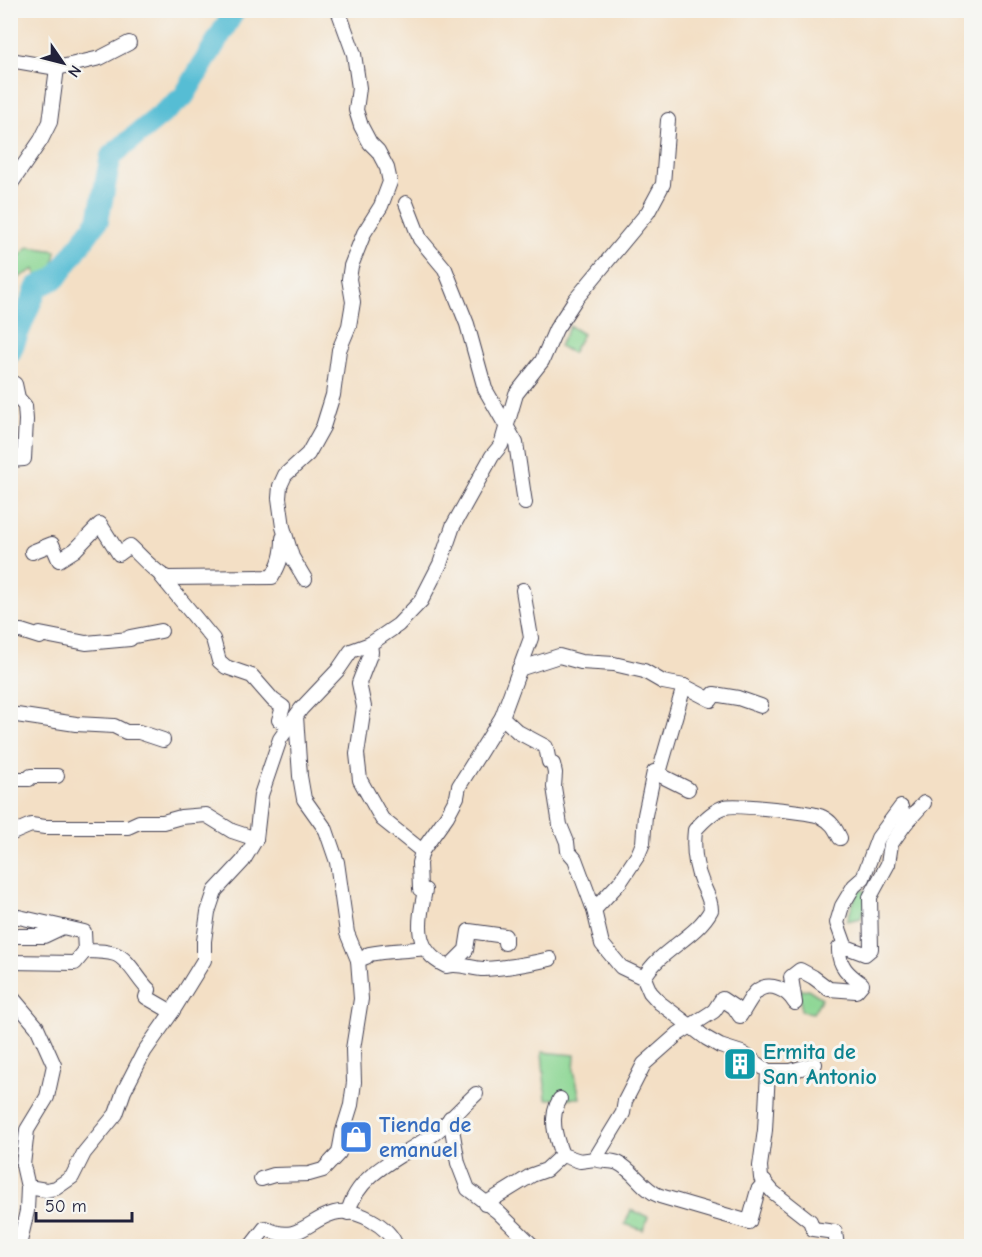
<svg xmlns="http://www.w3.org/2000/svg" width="982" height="1257" font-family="'Comic Neue',sans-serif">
  <rect width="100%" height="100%" fill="#f6f6f2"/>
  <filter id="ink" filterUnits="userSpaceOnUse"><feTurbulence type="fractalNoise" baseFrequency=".0167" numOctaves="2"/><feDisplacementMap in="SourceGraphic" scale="12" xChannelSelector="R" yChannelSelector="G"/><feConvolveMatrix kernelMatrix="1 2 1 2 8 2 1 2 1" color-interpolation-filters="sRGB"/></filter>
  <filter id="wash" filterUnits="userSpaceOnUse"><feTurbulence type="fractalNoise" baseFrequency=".008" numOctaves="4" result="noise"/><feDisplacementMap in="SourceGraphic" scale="24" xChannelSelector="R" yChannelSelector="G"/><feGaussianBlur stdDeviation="1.35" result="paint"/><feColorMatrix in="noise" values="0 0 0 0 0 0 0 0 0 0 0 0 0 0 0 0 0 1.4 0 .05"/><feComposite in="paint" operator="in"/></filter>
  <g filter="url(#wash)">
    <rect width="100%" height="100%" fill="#f3dfc5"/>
    <!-- green -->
    <g fill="#8bd693" stroke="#567c67" stroke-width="1.5">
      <polygon points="29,247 56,251 52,276 39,284 35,269 16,279 17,258"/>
      <polygon points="570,326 583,334 572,353 559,346"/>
      <polygon points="858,889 867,892 865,912 863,911 861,918 847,921"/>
      <polygon points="808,989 822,998 813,1013 801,1011 800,990"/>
      <polygon points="542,1052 575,1055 574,1070 580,1098 546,1099"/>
      <polygon points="631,1210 648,1217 643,1230 625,1224"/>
    </g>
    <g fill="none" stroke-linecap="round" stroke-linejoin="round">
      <!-- river -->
      <polyline stroke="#56bdd4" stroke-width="22" points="10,353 37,287 56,278 98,220 111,156 184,96 235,10"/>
    </g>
  </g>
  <g filter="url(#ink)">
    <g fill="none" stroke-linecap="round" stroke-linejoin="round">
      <defs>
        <g id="minor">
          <polyline points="10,60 57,68 100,58 129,43"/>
          <polyline points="10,185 41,140 50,122 57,68"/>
          <polyline points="406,203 420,239 445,269 467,324 485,389 516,443 525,503"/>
          <polyline points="10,381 15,384 18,398 25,406 26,420 24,459 10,460"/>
          <path d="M32,552L52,544L59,560L75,550L100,524L119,554L130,546C140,555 157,575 168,578L272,577C280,564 283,554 283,538"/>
          <polyline points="161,576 213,639 219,661 226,667 252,676 273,700 283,707 279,720 290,725"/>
          <polyline points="305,579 292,557 283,527 279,498 280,486 285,475 308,454 323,427 333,395 339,350 349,326 353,302 349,279 351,266 364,233 381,206 390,182 387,168 378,151 370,143 361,126 356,110 359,88 354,54 338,10"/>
          <path d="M523,590L531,638L502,717L459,786L457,797L447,816L422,851L419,863L420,889L425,890C419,921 412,950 446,966C459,962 471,969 484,969C507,968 528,964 550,959"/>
          <polyline points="10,631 21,631 40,637 40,634 86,643 130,639 130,637 161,631"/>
          <polyline points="370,644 371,652 359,683 364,707 357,754 360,780 382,819 422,851"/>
          <polyline points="519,669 559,656 581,662 614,664 644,671 663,682 684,686 711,700 714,694 738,698 761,706"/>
          <polyline points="10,714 76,724 114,726 126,732 139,732 163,740"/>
          <polyline points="502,717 518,732 546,747 549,762 553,764 555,773 554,787 560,825 567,842 568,851 575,859 594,910 602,944 621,967 644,978 650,992 660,1003 706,1038 720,1046 742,1053 768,1071 791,1071 815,1064"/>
          <polyline points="659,773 684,686"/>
          <polyline points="10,779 29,779 31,776 57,776"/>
          <polyline points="10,834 31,825 45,827 128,827 139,822 163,822 181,817 206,815 232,831 256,839 243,861 215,891 208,912 204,941 204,960 172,1012 144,1052 124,1091 116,1114 84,1153 72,1177 56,1188 46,1190 28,1187 23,1165 27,1130 47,1097 54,1065 37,1027 10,995"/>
          <polyline points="256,839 261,795 280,739 301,709 338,670 351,651 370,644 398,625 421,601 440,564 453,526 492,456 501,445 516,394 542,361 556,329 575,300 648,212 663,184 668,120"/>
          <polyline points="594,910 620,882 638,855 643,843 645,815 654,772 688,789"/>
          <polyline points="10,915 63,927"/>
          <path d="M10,936H44L63,927L84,932L85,951C94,951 106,951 115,954C129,959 138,980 149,990L146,997L172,1012"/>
          <polyline points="846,948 837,923 842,906 854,886 863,878 878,838 901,807 905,824"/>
          <path d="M358,960L366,957L369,954C387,950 405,951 424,948"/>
          <polyline points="10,962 75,963 85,951"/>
          <polyline points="453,963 466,950 469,931 505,936 505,943"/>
          <path d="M644,978C659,950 696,938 711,910C711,900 706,892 702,883C695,866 693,848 695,830C702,822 714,810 725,807C735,804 813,812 822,817C832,822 835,828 840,838"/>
          <polyline points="768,1071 765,1130 760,1166 761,1178 773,1192 810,1221 813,1229 835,1232 837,1246"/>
          <path d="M560,1099C549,1117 555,1136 562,1155"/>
          <polyline points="450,1118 458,1163 468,1189 498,1212 533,1246"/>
          <path d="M562,1155L580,1161L595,1159L623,1113L625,1101L644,1064L678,1034L714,1011L722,999L734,1007L740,1016C745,1009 750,998 756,992C769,980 788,990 795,1003L791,977L800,970L813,977L829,989L856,991L862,984C849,975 838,966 839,948H849L865,954L871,949L870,897L888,864L891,844L905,824L924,803"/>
          <path d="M595,1159C602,1162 611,1160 618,1163C635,1171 643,1190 660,1196L749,1222L758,1190L765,1182"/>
          <polyline points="261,1179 274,1175 309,1174 323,1170 339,1153 343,1131 351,1105 354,1082 353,1049 361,999 358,960 347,933 337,862 326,830 304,799 300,776 296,716"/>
          <polyline points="485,1204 532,1175 546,1170 562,1155"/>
          <path d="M348,1213C357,1173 401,1157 431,1136C447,1124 461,1108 476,1094"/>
          <polyline points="19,1246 27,1211 28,1187"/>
          <path d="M251,1246L265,1228C298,1245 307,1220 334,1213C356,1207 389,1226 396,1246"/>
        </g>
      </defs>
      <!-- minor casing -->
      <use href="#minor" stroke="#413e50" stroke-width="16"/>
      <!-- minor -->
      <use href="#minor" stroke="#fff" stroke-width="14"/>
    </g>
  </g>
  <!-- icons -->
  <defs>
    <symbol id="building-square" viewBox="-11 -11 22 22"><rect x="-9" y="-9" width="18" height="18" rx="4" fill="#0f9aa8" stroke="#f6f6f2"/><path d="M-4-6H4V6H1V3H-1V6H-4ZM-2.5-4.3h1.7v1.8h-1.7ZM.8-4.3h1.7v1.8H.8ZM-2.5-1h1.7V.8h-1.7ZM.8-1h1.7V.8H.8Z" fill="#fff"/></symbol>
    <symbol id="shop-square" viewBox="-11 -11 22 22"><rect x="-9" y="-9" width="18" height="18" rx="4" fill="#3f7fe0" stroke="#f6f6f2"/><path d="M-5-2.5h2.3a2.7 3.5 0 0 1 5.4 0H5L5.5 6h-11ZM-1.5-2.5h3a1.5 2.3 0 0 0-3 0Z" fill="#fff"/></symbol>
  </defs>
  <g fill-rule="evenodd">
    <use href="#building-square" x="721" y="1045" width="38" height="38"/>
    <use href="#shop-square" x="337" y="1118" width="38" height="38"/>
  </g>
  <g text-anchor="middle" stroke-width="6" stroke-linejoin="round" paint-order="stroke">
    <!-- culture labels -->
    <g font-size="22" font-weight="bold" fill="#0d838f" stroke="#f6f6f2" text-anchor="start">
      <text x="763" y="1059">Ermita de<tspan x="763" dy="25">San Antonio</tspan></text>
    </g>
    <!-- shop labels -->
    <g font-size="22" font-weight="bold" fill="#366cbe" stroke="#f6f6f2" text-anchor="start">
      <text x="379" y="1132">Tienda de<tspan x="379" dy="25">emanuel</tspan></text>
    </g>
  </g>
  <!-- margin -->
  <rect width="982" height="1257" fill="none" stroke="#f6f6f2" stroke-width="36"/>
  <!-- north arrow -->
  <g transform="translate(63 63) rotate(125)" stroke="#f6f6f2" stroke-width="4.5" paint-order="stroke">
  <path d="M0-4.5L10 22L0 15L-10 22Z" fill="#22223b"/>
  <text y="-9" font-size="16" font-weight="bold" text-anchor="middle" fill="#22223b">N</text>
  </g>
  <!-- scale -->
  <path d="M36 1212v9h96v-9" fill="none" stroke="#22223b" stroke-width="3"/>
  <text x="45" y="1212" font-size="18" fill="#22223b" stroke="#f6f6f2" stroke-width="4.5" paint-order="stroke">50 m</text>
</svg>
